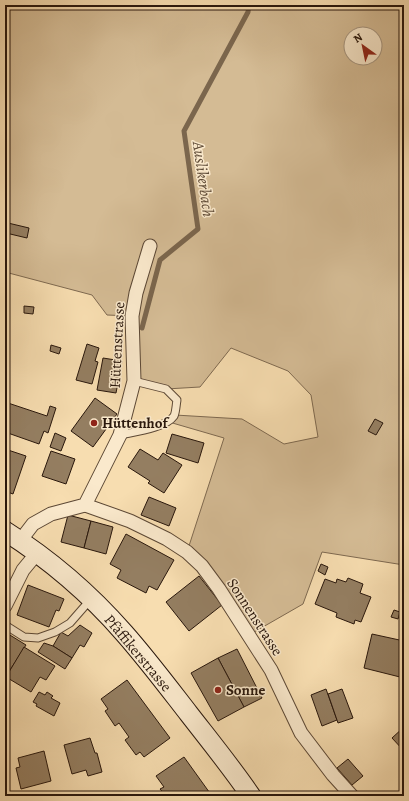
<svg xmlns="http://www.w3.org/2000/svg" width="409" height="801" font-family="Alegreya,serif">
  <rect width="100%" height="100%" fill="#f7ddb0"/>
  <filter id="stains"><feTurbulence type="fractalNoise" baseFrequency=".005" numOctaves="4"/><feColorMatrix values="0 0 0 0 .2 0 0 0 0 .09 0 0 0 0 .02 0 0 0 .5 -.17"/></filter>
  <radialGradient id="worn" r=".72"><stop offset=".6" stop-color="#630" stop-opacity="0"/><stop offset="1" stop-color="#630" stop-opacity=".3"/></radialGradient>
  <!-- green -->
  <path fill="#d4bb94" stroke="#7e6950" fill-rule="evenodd" d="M5,5H404V565L322,552L303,604L249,635L187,552L224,438L169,422L175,415L242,419L284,444L318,437L311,395L288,371L231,348L200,387L166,389L134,381L132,316L107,315L92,295L5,272ZM351,34H375V58H351Z"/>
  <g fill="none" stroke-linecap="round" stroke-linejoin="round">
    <!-- stream -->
    <polyline stroke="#7b664d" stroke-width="5" points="142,328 160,260 198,229 184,131 248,12 249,5"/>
  </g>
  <!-- building -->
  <g fill="#947e61" stroke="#29170c">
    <polygon points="8,223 29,228 27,238 6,233"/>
    <polygon points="24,306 34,307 33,314 24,313"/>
    <polygon points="87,344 99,348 95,361 98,362 92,384 76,380"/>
    <polygon points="51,345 61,348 59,354 50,351"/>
    <polygon points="103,358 122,361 116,393 97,390"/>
    <polygon points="95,398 117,414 93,447 71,431"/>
    <polygon points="5,402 47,416 50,406 56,408 48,433 44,431 39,444 5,432"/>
    <polygon points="375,419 383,423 376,435 368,431"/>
    <polygon points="55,433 66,438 61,451 50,447"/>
    <polygon points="172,434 204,443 198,463 166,453"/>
    <polygon points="5,449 26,456 13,494 5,491"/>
    <polygon points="140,449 158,460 163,453 182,465 164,493 148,483 150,481 128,467"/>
    <polygon points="51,451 75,459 66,484 42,476"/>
    <polygon points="149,497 176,508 169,526 141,515"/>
    <polygon points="68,515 91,521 84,548 61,542"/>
    <polygon points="91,521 113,527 106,554 84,548"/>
    <polygon points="126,534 174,560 157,590 149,586 146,593 117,578 121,570 110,564"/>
    <polygon points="321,564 328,567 325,575 318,571"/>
    <polygon points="199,576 222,605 189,631 166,602"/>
    <polygon points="348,578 363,584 360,593 371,597 361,622 355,620 354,624 336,617 337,613 315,604 325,579 336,583 337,579 346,582"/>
    <polygon points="28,585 64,599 59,611 56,610 49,627 17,615"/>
    <polygon points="394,610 400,612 398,619 391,617"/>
    <polygon points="80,625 92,633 84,647 80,645 72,658 53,646 61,632 68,636"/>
    <polygon points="5,632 26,645 5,678"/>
    <polygon points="372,634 404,641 404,678 364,668"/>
    <polygon points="44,643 53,646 72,658 65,669 38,652"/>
    <polygon points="24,647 55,666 46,680 40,677 31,692 6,677"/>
    <polygon points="237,649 262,698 244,707 218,658"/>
    <polygon points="218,658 244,707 218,721 191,673"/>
    <polygon points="127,680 170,738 144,757 140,752 136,755 125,740 129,737 119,723 115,726 105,711 108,709 101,699"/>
    <polygon points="326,689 337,720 322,726 311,695"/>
    <polygon points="342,689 353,718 338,723 328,694"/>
    <polygon points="39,692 45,695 47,692 53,696 51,698 60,703 54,716 36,706 37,704 33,702"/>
    <polygon points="404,727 404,751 392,738"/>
    <polygon points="90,738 95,753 97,753 102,772 88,776 86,770 72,774 64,745"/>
    <polygon points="44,751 51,781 21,789 16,768 20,767 18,758"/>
    <polygon points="184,757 212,796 166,796 160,789 164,787 156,776"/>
    <polygon points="348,759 363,776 352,785 337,768"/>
  </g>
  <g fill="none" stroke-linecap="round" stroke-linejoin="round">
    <defs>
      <g id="service">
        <path d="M120,435C133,432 166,428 174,416C176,412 176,405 177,400L166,389L134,381"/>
        <polyline points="5,625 24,637 38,638 55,632 70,623 91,599"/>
      </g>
      <g id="minor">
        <polyline points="85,505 130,521 167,539 187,552 202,566 219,589 271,670 301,733 333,775 352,796"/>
        <polyline points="20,541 33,524 51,514 85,505 120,435 134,381 132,316 136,293 150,246"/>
        <polyline points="5,606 23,570 37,553"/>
      </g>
      <path id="secondary" d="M5,531C49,559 90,594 124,633C147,659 168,687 189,714C210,741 232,768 251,796"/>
    </defs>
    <!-- service casing -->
    <use href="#service" stroke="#5c4835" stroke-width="9"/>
    <!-- minor casing -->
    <use href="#minor" stroke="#5c4835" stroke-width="15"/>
    <!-- secondary casing -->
    <use href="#secondary" stroke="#29170c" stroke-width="21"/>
    <!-- service -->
    <use href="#service" stroke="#fae9cc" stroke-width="7"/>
    <!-- minor -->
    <use href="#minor" stroke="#fae9cc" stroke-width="13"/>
    <!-- secondary -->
    <use href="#secondary" stroke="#fae9cc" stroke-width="19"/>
  </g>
  <!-- markers -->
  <g fill="#8f2418" stroke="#fae9cc" stroke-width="1.5">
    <circle cx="94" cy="423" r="4"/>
    <circle cx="218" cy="690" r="4"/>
  </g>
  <g text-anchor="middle" stroke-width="3" stroke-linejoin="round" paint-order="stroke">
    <!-- street labels -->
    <g font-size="15" fill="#29170c" stroke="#fae9cc">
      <text transform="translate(117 345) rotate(-87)" y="5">Hüttenstrasse</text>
      <text transform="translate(255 617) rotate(57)" y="5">Sonnenstrasse</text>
      <text transform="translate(138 653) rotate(50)" y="5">Pfäffikerstrasse</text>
    </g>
    <!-- poi labels -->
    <g font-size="15" font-weight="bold" fill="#29170c" stroke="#fae9cc" text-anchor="start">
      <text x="102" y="428">Hüttenhof</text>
      <text x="226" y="695">Sonne</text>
    </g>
    <!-- water labels -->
    <g font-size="16" font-style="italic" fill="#5f4b37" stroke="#fae9cc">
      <text transform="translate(204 179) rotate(82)" y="6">Auslikerbach</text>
    </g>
  </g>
  <!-- margin -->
  <rect width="409" height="801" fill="none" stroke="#f7ddb0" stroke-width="20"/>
  <rect x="6" y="6" width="397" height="789" fill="none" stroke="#29170c" stroke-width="2"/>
  <rect x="10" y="10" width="389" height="781" fill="none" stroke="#29170c"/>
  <!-- north arrow -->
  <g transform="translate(363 46) rotate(327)"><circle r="19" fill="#fae9cc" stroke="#a6957f"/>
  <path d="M0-3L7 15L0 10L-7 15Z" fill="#8f2418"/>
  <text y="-6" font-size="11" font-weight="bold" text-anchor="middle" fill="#29170c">N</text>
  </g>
  <rect width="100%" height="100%" filter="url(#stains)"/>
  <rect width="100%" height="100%" fill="url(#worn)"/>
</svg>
